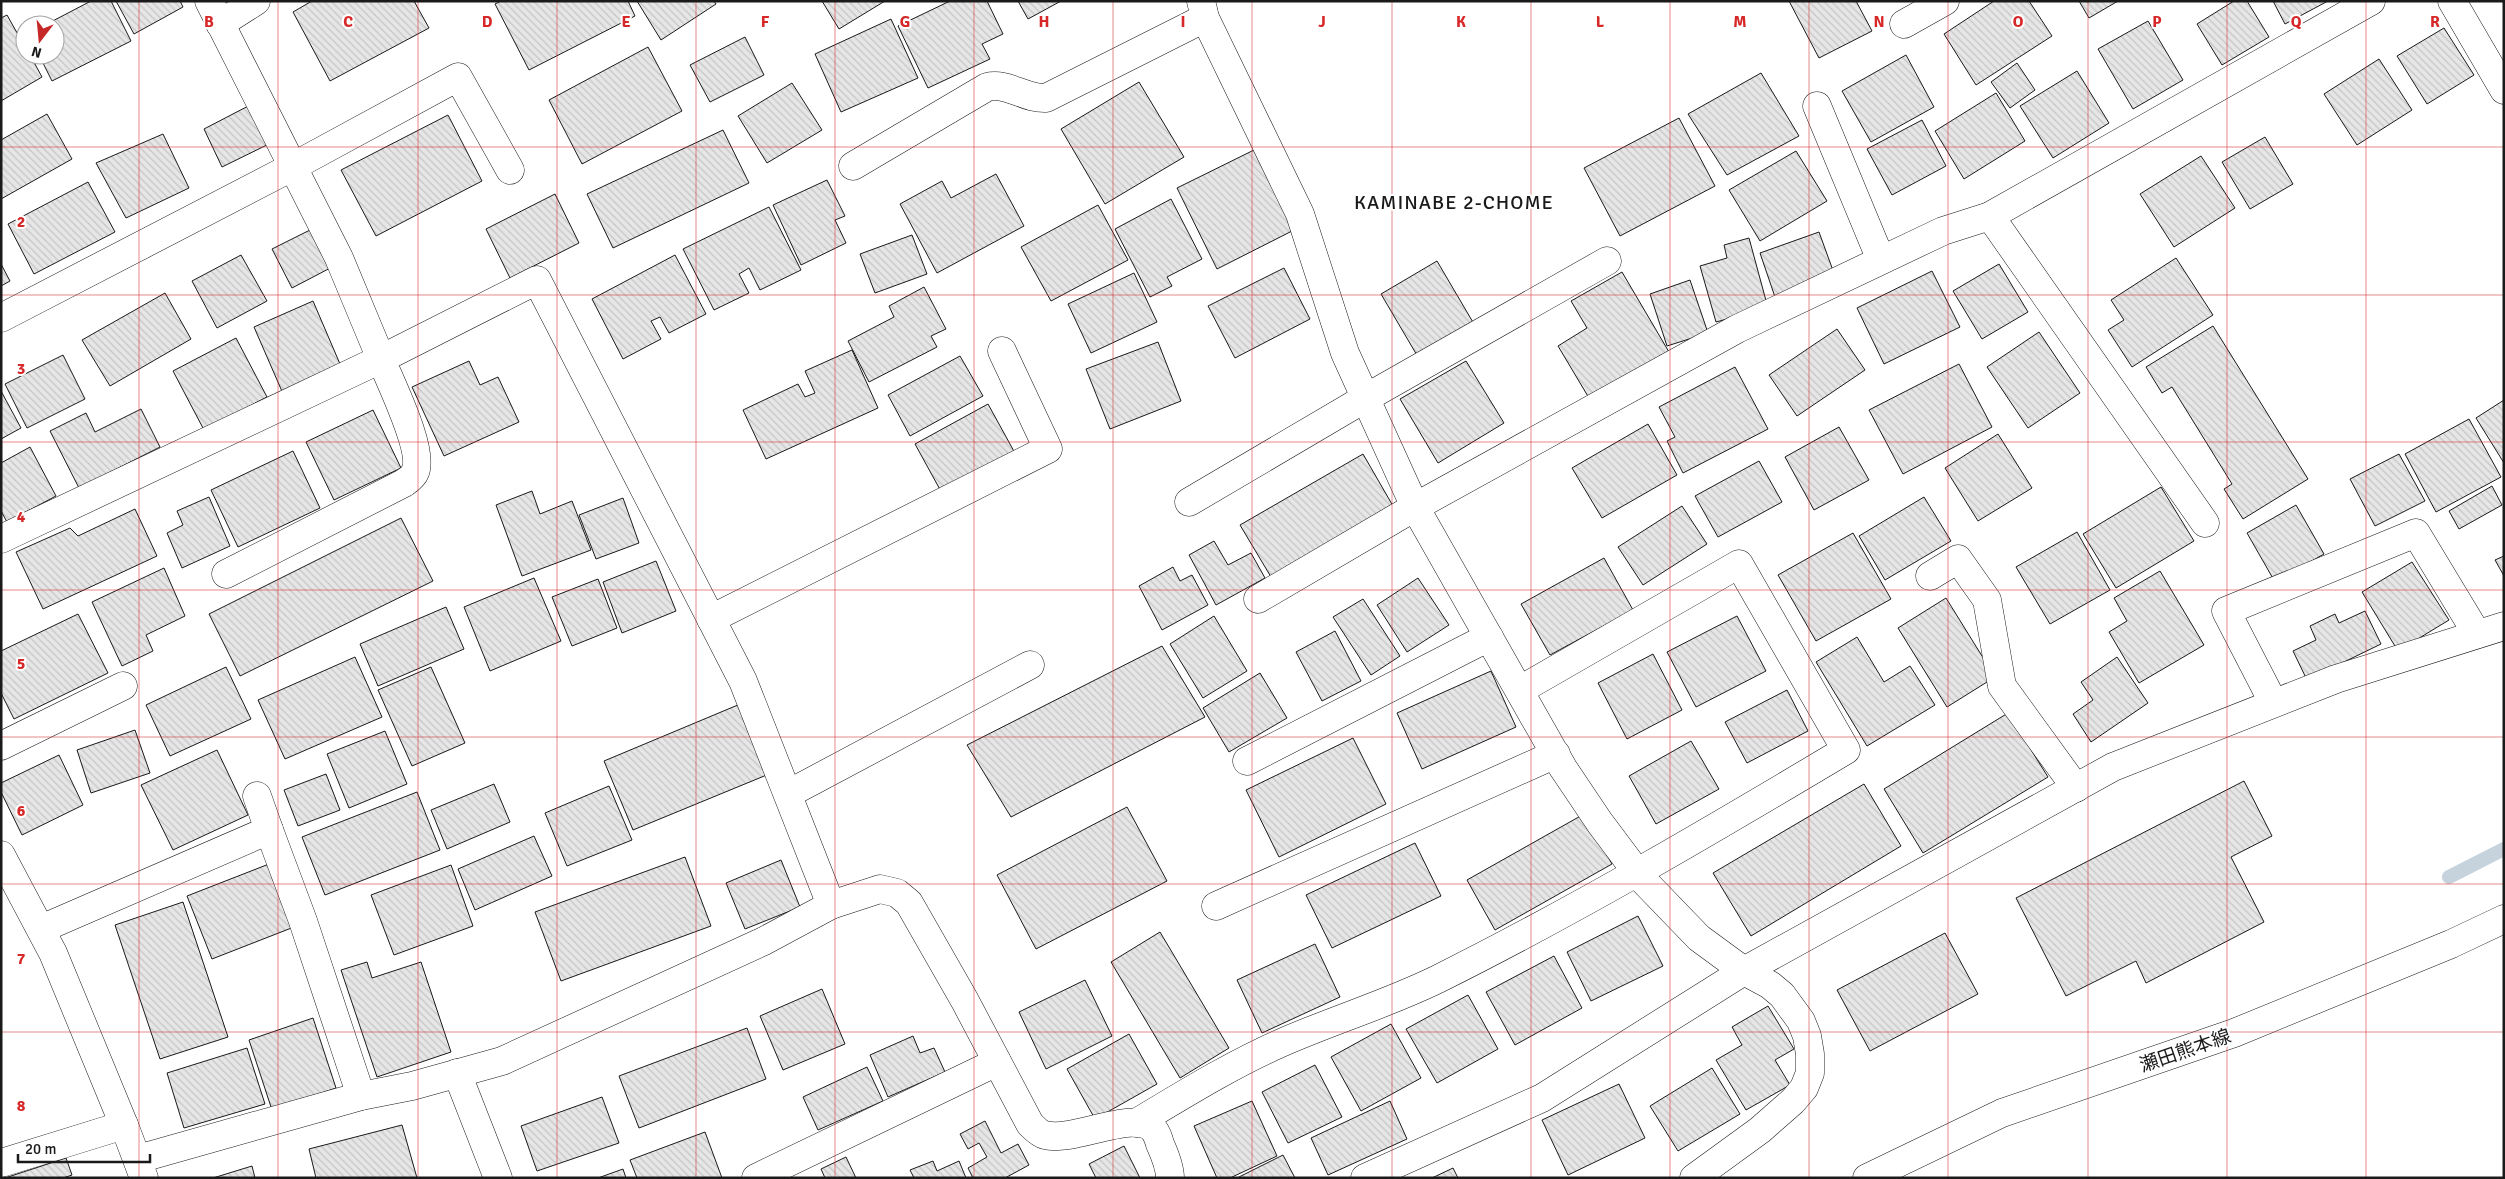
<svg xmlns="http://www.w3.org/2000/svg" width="2505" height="1179" font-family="Signika,'Noto Sans JP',sans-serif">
  <defs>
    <pattern id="building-back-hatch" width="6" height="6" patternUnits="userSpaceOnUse" patternTransform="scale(1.25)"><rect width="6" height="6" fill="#e6e6e6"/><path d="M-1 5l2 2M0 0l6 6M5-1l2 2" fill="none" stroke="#c5c5c5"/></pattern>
  </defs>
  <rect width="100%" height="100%" fill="#fff"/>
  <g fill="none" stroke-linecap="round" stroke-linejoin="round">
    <!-- stream -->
    <polyline stroke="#c6d2dc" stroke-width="14" points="2449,877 2504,849"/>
  </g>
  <!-- building -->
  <g fill="url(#building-back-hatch)" stroke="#1a1a1a">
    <polygon points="91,1 111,1 131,41 52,81 39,55 55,55 55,25 45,25"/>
    <polygon points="116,1 180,1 183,7 134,34"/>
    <polygon points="312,1 414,1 429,28 330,81 293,12"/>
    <polygon points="501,1 628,1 635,16 529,70 495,4"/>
    <polygon points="637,1 714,1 716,4 661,40"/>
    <polygon points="822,1 885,1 839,29"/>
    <polygon points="950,1 987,1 1003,34 982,44 990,59 928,88 898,26"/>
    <polygon points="1018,1 1061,1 1028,19"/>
    <polygon points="1789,1 1856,1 1872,31 1819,58"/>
    <polygon points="1994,1 2029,1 2052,36 1976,85 1944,34"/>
    <polygon points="2079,1 2118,1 2089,18"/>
    <polygon points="2234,1 2247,1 2269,37 2222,65 2197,24"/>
    <polygon points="2273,1 2328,1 2285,24"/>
    <polygon points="7,15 25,47 25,55 30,55 42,77 1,101 1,18"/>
    <polygon points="891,19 918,78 841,112 815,54"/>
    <polygon points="2148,21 2183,80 2133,109 2098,49"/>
    <polygon points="2444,28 2474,75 2427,104 2397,56"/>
    <polygon points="745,37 764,75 710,102 690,65"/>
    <polygon points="648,47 682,111 582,164 549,100"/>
    <polygon points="1906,55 1934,107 1871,142 1842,91"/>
    <polygon points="2379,59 2412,110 2357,145 2324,94"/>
    <polygon points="2017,63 2035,90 2010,108 1991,82"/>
    <polygon points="2077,71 2109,123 2053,158 2020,106"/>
    <polygon points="1761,73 1799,136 1727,175 1688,114"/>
    <polygon points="1139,82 1184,157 1105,204 1061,129"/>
    <polygon points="792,83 822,130 767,163 738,116"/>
    <polygon points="1996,93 2025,141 1964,179 1935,131"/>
    <polygon points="256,102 275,141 222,167 204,129"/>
    <polygon points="47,114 72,159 1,199 1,140"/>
    <polygon points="448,115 482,181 376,236 341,170"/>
    <polygon points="1679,118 1715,186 1620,236 1584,168"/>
    <polygon points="1922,120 1946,166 1892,195 1867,149"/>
    <polygon points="723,130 749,183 613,248 587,194"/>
    <polygon points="163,134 189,188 126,218 96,163"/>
    <polygon points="2265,137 2293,184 2250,209 2222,162"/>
    <polygon points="1254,150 1294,230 1217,269 1177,188"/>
    <polygon points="1796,151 1827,201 1760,241 1729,190"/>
    <polygon points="2201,156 2235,208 2174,247 2140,194"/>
    <polygon points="996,174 1024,226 937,273 900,204 942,181 951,198"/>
    <polygon points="827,180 845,216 835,220 846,243 801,265 773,205"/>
    <polygon points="88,182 115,232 34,274 8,224"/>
    <polygon points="555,194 579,243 510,278 486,229"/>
    <polygon points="1171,199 1202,259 1167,277 1172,286 1150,297 1115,229"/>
    <polygon points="1098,205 1128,260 1051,301 1021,247"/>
    <polygon points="769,207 801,270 760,290 749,268 739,274 749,293 714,310 683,249"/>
    <polygon points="316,227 336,265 292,288 272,249"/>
    <polygon points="1819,232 1835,276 1775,297 1760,253"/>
    <polygon points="912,235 927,274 875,293 860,254"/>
    <polygon points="1749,238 1768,308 1716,322 1700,266 1727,258 1724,245"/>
    <polygon points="241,255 267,301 217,328 192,281"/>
    <polygon points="675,255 706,314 669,333 660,317 651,321 661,339 623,359 592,299"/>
    <polygon points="2176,258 2213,315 2132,367 2108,330 2124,320 2111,300"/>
    <polygon points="1437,261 1474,324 1418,357 1381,294"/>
    <polygon points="1,264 10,281 1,286"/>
    <polygon points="1999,264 2028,312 1982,339 1953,291"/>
    <polygon points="1284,268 1310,319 1235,358 1208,306"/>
    <polygon points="1932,271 1960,327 1884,364 1857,308"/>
    <polygon points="1622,272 1669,352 1589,398 1558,346 1587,328 1571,301"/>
    <polygon points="1134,273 1157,322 1091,353 1068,304"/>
    <polygon points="1690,280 1708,333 1667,346 1650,294"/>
    <polygon points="924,287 946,329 931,336 937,347 869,382 848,341 894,317 889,306"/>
    <polygon points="165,293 191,339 110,386 82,340"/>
    <polygon points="313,301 343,371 284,396 254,327"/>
    <polygon points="2213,326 2308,479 2243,519 2224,489 2232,484 2172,387 2162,393 2146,367"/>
    <polygon points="1837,329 1865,370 1797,416 1769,375"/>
    <polygon points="2039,332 2080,393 2028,428 1987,367"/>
    <polygon points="236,338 267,397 204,430 173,371"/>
    <polygon points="1158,342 1181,401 1110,429 1086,369"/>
    <polygon points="852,350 878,408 766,459 743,410 798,384 805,397 815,393 805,371"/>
    <polygon points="63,355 85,399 27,428 5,384"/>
    <polygon points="960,356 983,396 910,436 888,395"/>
    <polygon points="469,361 480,385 498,377 519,422 444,456 412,387"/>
    <polygon points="1466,361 1504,423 1438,463 1400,399"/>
    <polygon points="1959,364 1992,427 1903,474 1869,410"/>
    <polygon points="1735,367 1768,429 1683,473 1667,441 1675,437 1659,407"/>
    <polygon points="1,391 21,428 1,439"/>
    <polygon points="2504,400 2504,463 2476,418"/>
    <polygon points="988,404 1016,455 943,495 915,444"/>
    <polygon points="141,409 160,447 79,488 50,431 86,413 95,432"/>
    <polygon points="373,410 401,468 334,500 306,442"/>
    <polygon points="2469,419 2501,477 2436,512 2405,454"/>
    <polygon points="1648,424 1677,475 1602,518 1572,468"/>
    <polygon points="1839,427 1869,480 1814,510 1785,457"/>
    <polygon points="1998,434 2032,488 1978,521 1945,468"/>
    <polygon points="30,447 56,496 7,522 1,511 1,463"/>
    <polygon points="293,451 320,508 238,547 211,490"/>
    <polygon points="1363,454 1393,506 1271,577 1240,525"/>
    <polygon points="2399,454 2425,501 2375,526 2350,479"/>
    <polygon points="1759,461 1782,502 1718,537 1695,496"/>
    <polygon points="2492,486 2502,505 2459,529 2449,511"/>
    <polygon points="2161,487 2194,541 2116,588 2083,534"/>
    <polygon points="532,491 540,514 572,501 591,550 522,576 496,505"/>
    <polygon points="209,497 230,546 182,568 167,533 183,525 177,511"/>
    <polygon points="1924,497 1951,541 1885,580 1859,536"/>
    <polygon points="623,498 639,543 596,559 579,515"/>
    <polygon points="2296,505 2324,554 2275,582 2247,533"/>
    <polygon points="1682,506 1707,544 1643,585 1618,547"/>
    <polygon points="135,509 157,556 43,609 16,552 70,528 78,536"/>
    <polygon points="401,518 433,581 240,676 209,614"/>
    <polygon points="2077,532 2110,590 2050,624 2016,567"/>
    <polygon points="1853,533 1891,599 1816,641 1778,575"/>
    <polygon points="1214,541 1228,565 1251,553 1265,578 1216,605 1189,555"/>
    <polygon points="2504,556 2504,576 2495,560"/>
    <polygon points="1604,558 1633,610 1550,655 1521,604"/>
    <polygon points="656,561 676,611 622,633 603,582"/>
    <polygon points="2412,562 2449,620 2398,651 2362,592"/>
    <polygon points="1173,567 1180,581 1192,575 1208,605 1162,630 1139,586"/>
    <polygon points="164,568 185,616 146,635 153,651 122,666 92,602"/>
    <polygon points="2160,571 2204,645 2139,683 2109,632 2127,621 2114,598"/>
    <polygon points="534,578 561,641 490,671 464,607"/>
    <polygon points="1418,578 1449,625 1407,652 1377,605"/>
    <polygon points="598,579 617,628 572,646 552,597"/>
    <polygon points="1946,598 1995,677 1947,707 1898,628"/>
    <polygon points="1363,599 1400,656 1371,675 1333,617"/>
    <polygon points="446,607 464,649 378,686 360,644"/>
    <polygon points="2365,611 2381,644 2307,680 2293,651 2316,640 2310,626 2335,614 2339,623"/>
    <polygon points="78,614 108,673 14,719 1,693 1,651"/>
    <polygon points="1214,616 1247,671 1203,698 1170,644"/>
    <polygon points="1737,616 1766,671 1696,707 1667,652"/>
    <polygon points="1335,631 1361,681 1322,701 1296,652"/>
    <polygon points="1857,637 1884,682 1910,666 1935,705 1867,746 1816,662"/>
    <polygon points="1162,646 1205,717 1011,817 967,745"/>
    <polygon points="1653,654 1682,710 1627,739 1598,683"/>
    <polygon points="355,657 382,717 285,759 258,700"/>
    <polygon points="2117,657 2148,703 2091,742 2073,714 2093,700 2081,682"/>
    <polygon points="226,667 251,719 170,756 146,705"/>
    <polygon points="431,667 465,743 412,766 378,690"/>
    <polygon points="1491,671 1516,727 1422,769 1397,713"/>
    <polygon points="1260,673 1287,718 1229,752 1203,708"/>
    <polygon points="1787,690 1808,731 1747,763 1725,722"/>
    <polygon points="745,702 774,772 633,830 604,761"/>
    <polygon points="2008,713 2048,777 1923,853 1884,789"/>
    <polygon points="135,730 150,773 91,793 77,750"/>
    <polygon points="385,731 407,784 349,808 327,754"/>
    <polygon points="1353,738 1386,804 1279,857 1246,790"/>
    <polygon points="1691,741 1719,789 1656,824 1629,776"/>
    <polygon points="217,750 248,815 173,850 141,785"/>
    <polygon points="59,755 83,805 22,835 1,792 1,783"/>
    <polygon points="326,774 340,810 298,826 284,790"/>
    <polygon points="2244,781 2272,836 2231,857 2264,922 2146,983 2136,961 2066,996 2016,898"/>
    <polygon points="494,784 510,822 447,849 431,810"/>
    <polygon points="1864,784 1901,846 1751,936 1713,873"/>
    <polygon points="609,786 632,840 567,866 545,813"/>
    <polygon points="417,792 440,850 325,895 302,837"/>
    <polygon points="1127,807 1167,881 1036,949 997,875"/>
    <polygon points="1584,814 1612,864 1495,930 1467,880"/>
    <polygon points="534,836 552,876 475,910 458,869"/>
    <polygon points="1415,843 1441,896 1332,948 1306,895"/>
    <polygon points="685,857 711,926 561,981 535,912"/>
    <polygon points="781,860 800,907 745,929 726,883"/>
    <polygon points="269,864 294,927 212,959 187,896"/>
    <polygon points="451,865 473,926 394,955 371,895"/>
    <polygon points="183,902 228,1037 160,1059 115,925"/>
    <polygon points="1638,916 1663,966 1591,1001 1567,952"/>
    <polygon points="1160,932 1229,1048 1180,1078 1111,962"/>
    <polygon points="1945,933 1978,994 1870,1051 1837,990"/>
    <polygon points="1315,944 1340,997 1262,1033 1237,980"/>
    <polygon points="1554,956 1582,1008 1515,1045 1486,992"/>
    <polygon points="367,962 372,978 421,962 451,1052 377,1077 341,970"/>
    <polygon points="1085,980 1112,1036 1046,1069 1019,1012"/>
    <polygon points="822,989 845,1044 783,1070 760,1016"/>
    <polygon points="1468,995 1498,1049 1437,1083 1406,1029"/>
    <polygon points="1768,1006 1794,1049 1775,1060 1790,1085 1746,1110 1716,1060 1742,1045 1732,1027"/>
    <polygon points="313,1018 336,1088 272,1110 249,1040"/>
    <polygon points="1391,1024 1421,1078 1361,1111 1331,1057"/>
    <polygon points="747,1028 766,1079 639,1128 619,1076"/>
    <polygon points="1129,1034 1157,1084 1095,1119 1067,1069"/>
    <polygon points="913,1036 920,1053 934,1048 945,1072 888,1097 870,1055"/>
    <polygon points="247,1048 265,1104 184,1128 167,1073"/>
    <polygon points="1315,1065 1342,1117 1288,1143 1262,1092"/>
    <polygon points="867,1067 883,1101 818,1130 803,1097"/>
    <polygon points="1712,1068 1740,1114 1678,1151 1650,1106"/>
    <polygon points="1619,1084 1645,1138 1568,1175 1542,1120"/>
    <polygon points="602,1097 619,1143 537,1171 521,1126"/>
    <polygon points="1252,1101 1277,1156 1230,1178 1217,1178 1194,1126"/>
    <polygon points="1390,1101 1407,1139 1328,1175 1311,1138"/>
    <polygon points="985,1121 1001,1153 1018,1144 1029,1165 1005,1178 973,1178 968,1168 987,1157 979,1143 968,1149 960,1134"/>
    <polygon points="402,1125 417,1178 316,1178 309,1149"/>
    <polygon points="705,1132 722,1178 637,1178 630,1160"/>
    <polygon points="1124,1146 1140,1178 1096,1178 1089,1164"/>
    <polygon points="1283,1155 1295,1178 1237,1178"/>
    <polygon points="846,1157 856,1178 825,1178 821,1169"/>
    <polygon points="66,1158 72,1175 63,1178 5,1178"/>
    <polygon points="933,1161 937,1171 959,1161 966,1178 914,1178 910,1170"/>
    <polygon points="252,1166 255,1178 213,1178"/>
    <polygon points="1453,1168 1458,1178 1432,1178"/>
    <polygon points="623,1169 626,1178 598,1178"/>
  </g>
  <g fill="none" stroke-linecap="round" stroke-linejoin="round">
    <defs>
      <g id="street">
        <polyline points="209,1 339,258 381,359 537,280 743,681 831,905"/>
        <polyline points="1201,1 1205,18 1300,214 1345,353 1415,507 1563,768 1600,823 1642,879 1699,938 1744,971 1770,985 1782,995 1801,1021 1807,1036 1810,1054 1810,1073 1804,1088 1793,1101 1760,1130 1694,1178"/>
        <polyline points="2452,1 2504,90"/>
        <polyline points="220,24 256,1"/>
        <polyline points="1904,24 1945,1"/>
        <polyline points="1817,106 1881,260"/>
        <path d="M853,166L987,87C1007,82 1025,99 1046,98L1205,18"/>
        <polyline points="1990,216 2205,523"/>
        <polyline points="1,318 294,166 458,77 510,170"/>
        <polyline points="1189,502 1364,399 1607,261"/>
        <path d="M1,539L381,359C390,382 425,451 415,472C413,477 408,480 404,483L226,574"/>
        <polyline points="1930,576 1958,559 1987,600 2002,686 2076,788"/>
        <polyline points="1258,599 1415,507 1737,329 1943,231 1990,216 2371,1"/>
        <polyline points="711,619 1048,449 1002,351"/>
        <polyline points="2273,702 2226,611 2416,533 2477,634"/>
        <polyline points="1,746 123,686"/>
        <polyline points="1247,761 1489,637"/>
        <polyline points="788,794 1030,665"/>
        <polyline points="257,796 269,830"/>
        <polyline points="1,855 53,953 124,1125"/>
        <polyline points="1216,906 1556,754"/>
        <polyline points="41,929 269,830 303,921 361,1096"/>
        <polyline points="457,1073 498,1178"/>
        <path d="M1136,1123C1183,1095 1231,1065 1281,1043C1333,1020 1387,1004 1438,979C1578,909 1712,830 1846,750L1739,564L1520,690"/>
        <path d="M138,1159L361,1096L412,1086L502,1061L764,941L831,905L880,889L897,893L909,903L965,1001L1030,1124C1034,1128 1040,1134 1045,1135C1074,1143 1135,1108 1154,1130C1157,1134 1159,1140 1160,1144C1165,1155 1170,1167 1170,1178"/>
        <polyline points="1,1163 124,1125 144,1178"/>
        <polyline points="756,1178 997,1062"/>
        <polyline points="1365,1178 1542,1098 1744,971 2113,767 2336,679 2504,626"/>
      </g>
      <polyline id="secondary" points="1867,1178 2002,1113 2234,1033 2451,944 2504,919"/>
    </defs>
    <!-- street casing -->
    <use href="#street" stroke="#1a1a1a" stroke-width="29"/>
    <!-- secondary casing -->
    <use href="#secondary" stroke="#1a1a1a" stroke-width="29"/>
    <!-- street -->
    <use href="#street" stroke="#fff" stroke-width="28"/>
    <!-- secondary -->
    <use href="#secondary" stroke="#fff" stroke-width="28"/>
  </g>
  <!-- grid -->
  <path fill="none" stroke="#d62828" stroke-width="1" stroke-opacity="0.55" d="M139,1V1178M278,1V1178M418,1V1178M557,1V1178M696,1V1178M835,1V1178M974,1V1178M1113,1V1178M1252,1V1178M1392,1V1178M1531,1V1178M1670,1V1178M1809,1V1178M1948,1V1178M2088,1V1178M2227,1V1178M2366,1V1178M1,147H2504M1,295H2504M1,442H2504M1,590H2504M1,737H2504M1,884H2504M1,1032H2504"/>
  <g text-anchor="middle" stroke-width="4" stroke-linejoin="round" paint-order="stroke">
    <!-- street labels -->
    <g font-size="19" fill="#1a1a1a" stroke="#fff">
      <text transform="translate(2185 1050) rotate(-19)" y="7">瀬田熊本線</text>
    </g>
    <!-- neighbourhood labels -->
    <g font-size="20" letter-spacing="1" fill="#1a1a1a" stroke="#fff">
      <text x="1454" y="209">KAMINABE 2-CHOME</text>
    </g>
  </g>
  <g font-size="16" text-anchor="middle" font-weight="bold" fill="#d62828" stroke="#fff" stroke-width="4" stroke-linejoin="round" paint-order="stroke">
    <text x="209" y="27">B</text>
    <text x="348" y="27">C</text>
    <text x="487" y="27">D</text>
    <text x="626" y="27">E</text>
    <text x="765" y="27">F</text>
    <text x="905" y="27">G</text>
    <text x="1044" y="27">H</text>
    <text x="1183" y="27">I</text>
    <text x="1322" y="27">J</text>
    <text x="1461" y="27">K</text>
    <text x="1600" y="27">L</text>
    <text x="1740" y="27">M</text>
    <text x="1879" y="27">N</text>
    <text x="2018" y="27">O</text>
    <text x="2157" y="27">P</text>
    <text x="2296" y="27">Q</text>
    <text x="2435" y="27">R</text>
    <text x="21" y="227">2</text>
    <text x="21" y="374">3</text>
    <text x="21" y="522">4</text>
    <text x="21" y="669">5</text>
    <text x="21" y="816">6</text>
    <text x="21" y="964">7</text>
    <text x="21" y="1111">8</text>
  </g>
  <!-- border -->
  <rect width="2505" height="1179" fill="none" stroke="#1a1a1a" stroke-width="5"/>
  <!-- north arrow -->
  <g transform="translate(40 40) rotate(196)"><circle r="24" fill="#ffffff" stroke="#a3a3a3"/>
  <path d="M0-4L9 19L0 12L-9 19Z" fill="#c62828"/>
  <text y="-8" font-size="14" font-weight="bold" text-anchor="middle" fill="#1a1a1a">N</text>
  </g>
  <!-- scale -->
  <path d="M18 1154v8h132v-8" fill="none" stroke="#1a1a1a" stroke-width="2.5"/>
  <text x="25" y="1154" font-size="15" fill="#1a1a1a" stroke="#ffffff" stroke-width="4" paint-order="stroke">20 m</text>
</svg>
